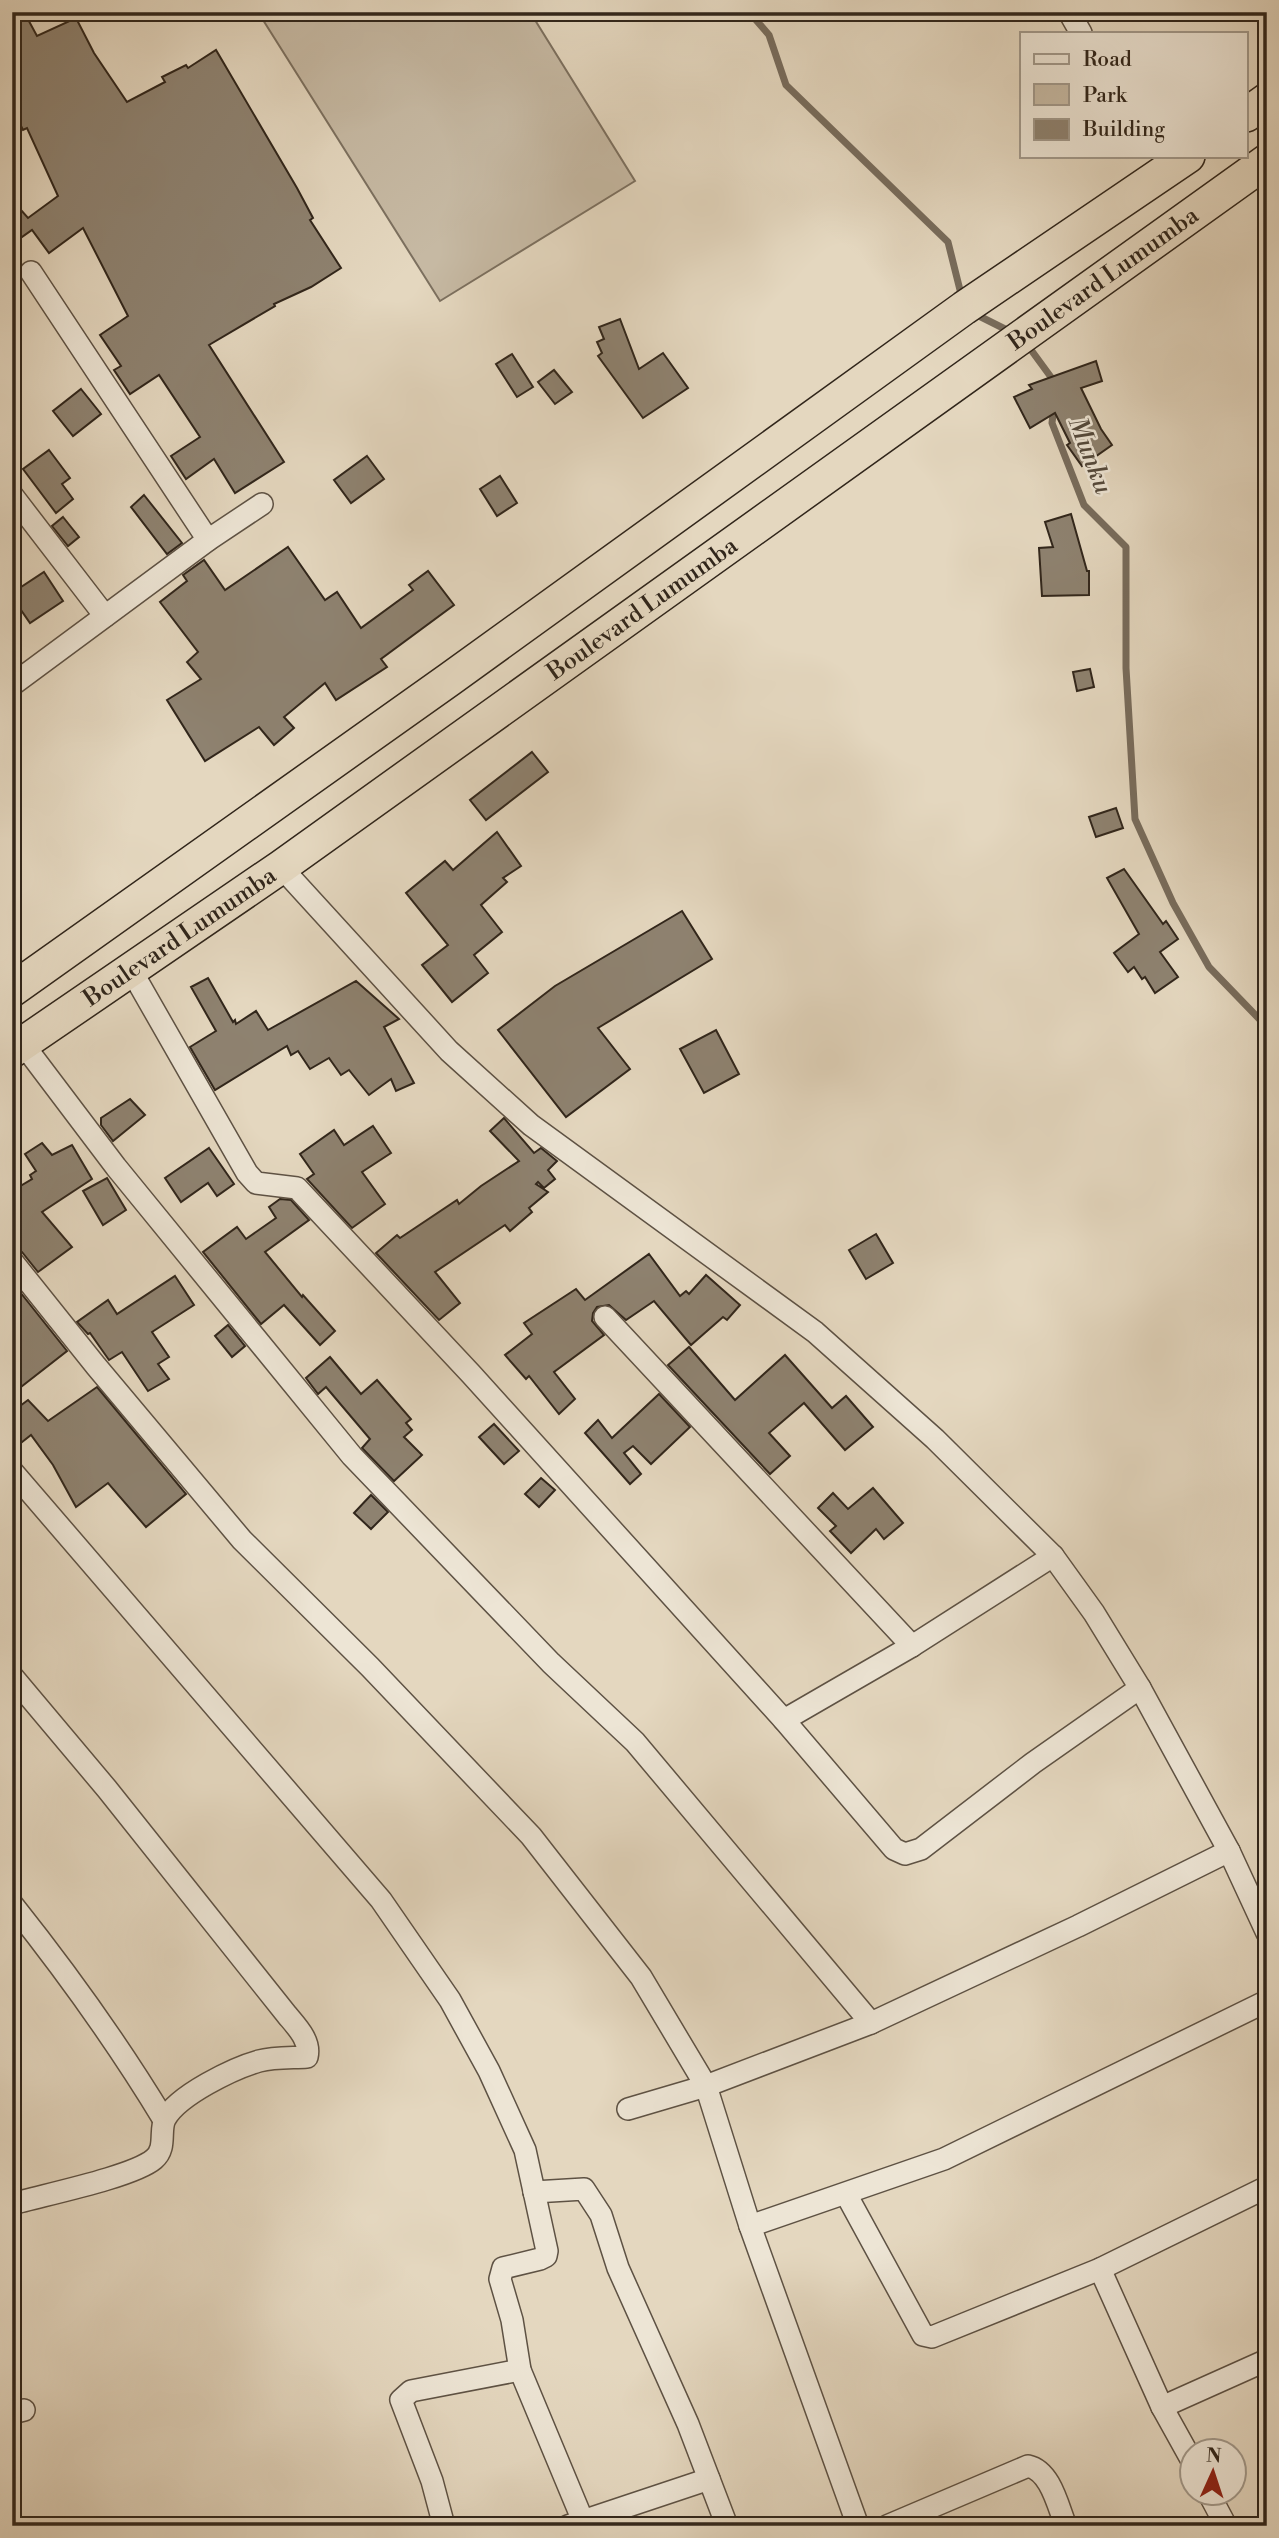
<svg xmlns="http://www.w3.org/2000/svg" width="1279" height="2538" font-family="'Libre Bodoni',serif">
  <rect width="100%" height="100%" fill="#e4d7bf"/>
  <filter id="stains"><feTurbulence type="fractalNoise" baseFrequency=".00286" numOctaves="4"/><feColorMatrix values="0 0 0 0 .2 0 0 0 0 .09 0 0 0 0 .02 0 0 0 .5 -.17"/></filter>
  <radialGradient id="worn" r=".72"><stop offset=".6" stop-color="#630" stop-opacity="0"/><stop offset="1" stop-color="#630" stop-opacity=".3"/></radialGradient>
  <!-- green -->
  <polygon fill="#c6b9a3" stroke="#7c705f" stroke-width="2" points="258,12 530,12 635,181 440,301"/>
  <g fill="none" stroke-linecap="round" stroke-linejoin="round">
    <!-- stream -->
    <g stroke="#786c5c" stroke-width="7">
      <polyline points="749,12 769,35 786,85 948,242 962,298"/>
      <polyline points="975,314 1011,332"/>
      <polyline points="1026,343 1056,384"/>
      <polyline points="1054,406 1052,423 1084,505 1126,547 1126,668 1135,819 1173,903 1209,967 1267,1027"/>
    </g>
  </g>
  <!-- building -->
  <g fill="#8e8270" stroke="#31261b" stroke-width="2">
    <polygon points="12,12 24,12 37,36 76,18 94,53 127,102 165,82 162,77 186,65 188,68 216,50 297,188 313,218 310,220 341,268 311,287 274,304 275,306 209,345 284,462 235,493 214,459 186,479 171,456 200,437 159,375 130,394 114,370 121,366 100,335 128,316 83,228 49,253 32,230 12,244 12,200 28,218 58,196 27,128 23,130 12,108"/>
    <polygon points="620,319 639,369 663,353 688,388 643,418 598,356 602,353 597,342 604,339 599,327"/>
    <polygon points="512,354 533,387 517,397 496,364"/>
    <polygon points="1096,361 1102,381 1081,388 1101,429 1112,445 1082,466 1067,445 1070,443 1055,413 1030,428 1014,397 1032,389 1029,385"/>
    <polygon points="554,370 572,392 555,404 538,382"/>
    <polygon points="81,389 101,414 73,436 53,411"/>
    <polygon points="49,450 70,478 62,484 73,499 56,513 23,469"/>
    <polygon points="367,456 384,479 351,503 334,480"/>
    <polygon points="500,476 517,503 497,516 480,489"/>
    <polygon points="144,495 182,543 167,554 131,507"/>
    <polygon points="1071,514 1087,571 1089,571 1089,595 1042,596 1039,548 1053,547 1045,522"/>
    <polygon points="63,517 79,537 68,546 52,526"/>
    <polygon points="288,547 325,600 337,592 361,628 413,590 409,585 428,571 454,605 381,659 387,667 336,700 325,683 284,717 294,728 274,745 259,727 205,761 167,700 201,679 187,662 198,652 160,602 187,581 183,575 204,560 225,590"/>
    <polygon points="44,572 63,601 30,623 12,597 12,593"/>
    <polygon points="1090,669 1094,687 1077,691 1073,672"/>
    <polygon points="532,752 548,772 486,820 470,800"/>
    <polygon points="1116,808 1123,828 1096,837 1089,817"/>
    <polygon points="497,832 521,866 503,878 507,882 481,905 502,932 474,955 488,973 452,1002 422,965 448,945 406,893 445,861 453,870"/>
    <polygon points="1124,869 1163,924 1166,921 1178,939 1160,952 1178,977 1155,993 1145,977 1142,979 1134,967 1128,972 1114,953 1139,934 1107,878"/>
    <polygon points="682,911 712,959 598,1028 630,1069 566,1117 498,1030 555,986"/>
    <polygon points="208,978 233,1022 235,1020 236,1024 256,1011 268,1030 356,981 399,1019 384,1027 414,1083 396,1091 391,1079 369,1095 349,1070 341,1075 329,1058 310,1069 298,1051 291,1055 287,1046 215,1090 190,1047 216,1031 191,987"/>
    <polygon points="716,1030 739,1074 704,1093 680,1049"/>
    <polygon points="130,1099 145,1115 113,1141 101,1125 101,1118"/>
    <polygon points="504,1118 534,1153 541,1148 557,1161 548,1170 555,1179 544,1188 538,1182 536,1184 548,1192 529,1208 532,1212 510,1231 505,1225 435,1272 460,1303 439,1320 376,1253 397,1235 400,1238 457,1200 459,1204 481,1186 519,1161 490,1131"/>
    <polygon points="373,1126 391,1153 362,1172 385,1204 352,1228 307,1179 314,1174 300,1154 334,1130 344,1145"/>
    <polygon points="42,1143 52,1155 72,1145 92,1179 42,1212 72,1247 38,1272 22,1252 12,1248 12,1191 32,1179 30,1175 36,1171 25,1154"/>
    <polygon points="209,1148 234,1184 217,1196 208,1183 181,1202 165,1178"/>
    <polygon points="107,1178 126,1210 103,1225 83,1191"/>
    <polygon points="280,1199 291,1200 309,1220 265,1252 302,1297 303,1295 335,1331 320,1345 284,1305 261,1324 203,1252 237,1227 246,1239 276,1218 269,1207"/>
    <polygon points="876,1234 893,1263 866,1279 849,1250"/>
    <polygon points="649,1254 680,1296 686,1291 689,1294 706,1275 740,1305 727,1320 723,1317 691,1345 654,1301 626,1320 609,1305 597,1307 593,1313 592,1321 604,1335 554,1372 575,1399 559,1414 529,1376 526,1379 505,1355 532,1334 524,1323 576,1289 585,1300"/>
    <polygon points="175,1276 194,1305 152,1332 169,1357 158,1364 169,1379 148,1391 122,1352 109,1360 90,1333 88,1334 77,1322 108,1300 117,1314"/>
    <polygon points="12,1282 67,1351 12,1394"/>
    <polygon points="228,1325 245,1346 232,1357 215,1336"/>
    <polygon points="689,1347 735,1400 785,1355 832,1408 846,1396 873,1427 845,1450 804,1403 769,1433 790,1456 770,1474 668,1365"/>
    <polygon points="330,1357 361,1394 377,1380 411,1419 406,1423 412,1430 404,1437 422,1455 394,1481 362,1448 370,1439 326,1387 318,1394 306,1378"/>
    <polygon points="97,1387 186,1494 146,1527 108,1483 76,1507 53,1465 31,1435 12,1450 12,1412 28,1400 48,1421"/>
    <polygon points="659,1394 690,1427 651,1464 633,1446 624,1453 641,1474 630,1484 585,1433 598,1420 612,1438"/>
    <polygon points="494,1424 519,1451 504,1464 479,1437"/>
    <polygon points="541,1478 555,1490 539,1507 525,1494"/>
    <polygon points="873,1488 903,1523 884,1539 876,1529 851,1553 830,1531 836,1526 818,1508 833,1493 848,1509"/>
    <polygon points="371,1495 388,1512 371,1529 354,1513"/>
  </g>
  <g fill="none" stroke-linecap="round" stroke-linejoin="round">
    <defs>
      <g id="minor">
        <polyline points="1069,12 1081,33"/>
        <polyline points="31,272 208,540"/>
        <polyline points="12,495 105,616"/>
        <polyline points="12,685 208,540 262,504"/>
        <polyline points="281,867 449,1051 531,1125 815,1332 935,1439 1053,1556 1094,1613 1140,1688 1229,1851 1267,1933"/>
        <polyline points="131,970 247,1173 256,1183 297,1188 471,1374 784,1720 894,1849 905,1854 921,1849 1033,1763 1140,1688"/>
        <polyline points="23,1044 116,1167 352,1456 551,1663 635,1742 871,2023"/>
        <polyline points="12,1261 96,1366 242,1540 370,1667 531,1836 641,1977 706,2086 750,2226 944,2159 1267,2001"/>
        <polyline points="605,1317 912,1646"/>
        <polyline points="12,1471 381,1900 450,2000 489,2071 525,2150 547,2251 546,2256 540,2259 503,2268 500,2279 512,2320 520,2370 583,2521"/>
        <path d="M12,1676L107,1789L287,2015C297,2027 311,2041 307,2057C292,2058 274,2057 259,2061C234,2068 178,2095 165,2119C159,2131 167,2148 154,2159C133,2177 43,2195 12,2204"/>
        <polyline points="784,1720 912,1646 1053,1556"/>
        <path d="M12,1904C67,1973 118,2044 164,2120"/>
        <polyline points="628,2109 706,2086 871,2023 1078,1926 1229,1851"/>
        <polyline points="534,2192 584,2189 601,2215 618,2268 688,2424 727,2526"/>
        <polyline points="846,2194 923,2335 932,2337 1100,2269 1267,2187"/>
        <polyline points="750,2226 858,2526"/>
        <polyline points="1100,2269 1162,2407 1192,2461"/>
        <polyline points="1162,2407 1267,2360"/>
        <polyline points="12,2413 24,2410"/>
        <polyline points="1208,2492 1226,2526"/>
        <polyline points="444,2526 432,2481 401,2400 411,2391 520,2370"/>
        <polyline points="568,2526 709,2479"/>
        <path d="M887,2526L1028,2466C1051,2471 1058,2507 1066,2526"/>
      </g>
      <g id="trunk">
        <polyline points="1246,115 1267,100"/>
        <polyline points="12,990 450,679 964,308 1188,156"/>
        <path id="s1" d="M12,1051L281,867L1267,161"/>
      </g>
    </defs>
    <!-- minor casing -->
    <use href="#minor" stroke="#5e5244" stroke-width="24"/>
    <!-- trunk casing -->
    <use href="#trunk" stroke="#31261b" stroke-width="36"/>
    <!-- minor -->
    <use href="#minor" stroke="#ede5d5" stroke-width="21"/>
    <!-- trunk -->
    <use href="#trunk" stroke="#e4d7bf" stroke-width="33"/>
  </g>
  <g text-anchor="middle" stroke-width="5" stroke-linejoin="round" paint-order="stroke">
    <!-- street labels -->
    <g font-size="24" fill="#31261b" stroke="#ede5d5">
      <text dy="8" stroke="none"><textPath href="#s1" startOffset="1337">Boulevard Lumumba</textPath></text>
      <text dy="8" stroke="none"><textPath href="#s1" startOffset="770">Boulevard Lumumba</textPath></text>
      <text dy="8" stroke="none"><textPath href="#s1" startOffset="203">Boulevard Lumumba</textPath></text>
    </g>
    <!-- water labels -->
    <g font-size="26" font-style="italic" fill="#54493b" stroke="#ede5d5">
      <text transform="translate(1091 455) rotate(69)" y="9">Munku</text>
    </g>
  </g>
  <!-- margin -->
  <rect width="1279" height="2538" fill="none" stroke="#e4d7bf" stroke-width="42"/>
  <rect x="14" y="14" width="1251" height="2510" fill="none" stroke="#31261b" stroke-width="3.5"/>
  <rect x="21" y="21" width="1237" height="2496" fill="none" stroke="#31261b" stroke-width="2"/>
  <!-- legend -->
  <rect x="1020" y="32" width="228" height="126" fill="#ede5d5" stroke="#a2998b" stroke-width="2"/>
  <rect x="1034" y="54" width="35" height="10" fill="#ede5d5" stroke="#a2998b" stroke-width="2"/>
  <text x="1083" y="66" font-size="21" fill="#31261b">Road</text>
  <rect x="1034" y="84" width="35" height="21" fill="#c6b9a3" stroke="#a2998b" stroke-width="2"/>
  <text x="1083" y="102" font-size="21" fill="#31261b">Park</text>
  <rect x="1034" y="119" width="35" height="21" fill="#8e8270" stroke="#a2998b" stroke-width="2"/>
  <text x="1083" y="136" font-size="21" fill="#31261b">Building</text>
  <!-- north arrow -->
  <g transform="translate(1213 2472) rotate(3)"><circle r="33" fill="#ede5d5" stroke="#a2998b" stroke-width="2"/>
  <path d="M0-5L12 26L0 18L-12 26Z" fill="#8f2418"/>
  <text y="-10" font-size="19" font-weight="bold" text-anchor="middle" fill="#31261b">N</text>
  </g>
  <rect width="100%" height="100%" filter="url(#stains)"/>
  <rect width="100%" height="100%" fill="url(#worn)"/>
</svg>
